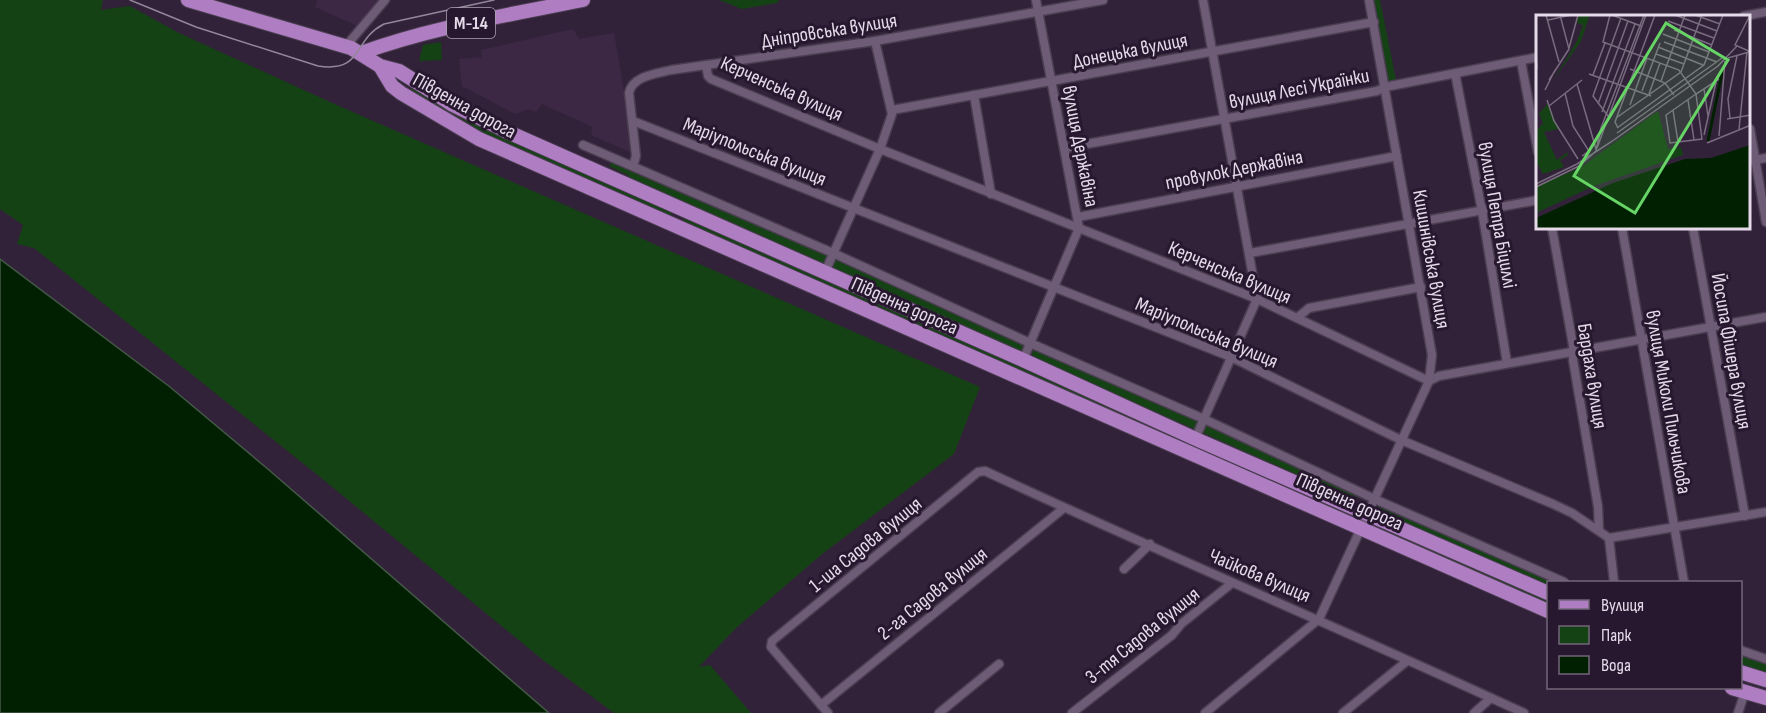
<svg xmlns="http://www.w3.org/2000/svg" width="1766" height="713" font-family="'Sofia Sans Condensed',sans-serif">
  <rect width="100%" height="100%" fill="#322239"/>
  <!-- built -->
  <g fill="#3c2845">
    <polygon points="318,0 382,0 360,27 315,7"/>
    <polygon points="573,29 579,39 614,33 635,154 593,136 591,132 593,127 542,104 536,112 529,109 515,114 462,86 459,59 482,57 481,50"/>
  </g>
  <!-- green -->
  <g fill="#154215">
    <polygon points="0,0 103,0 101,10 130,6 179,33 330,102 980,387 954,454 821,555 735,629 699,667 710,665 751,713 614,713 543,660 320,477 34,248 17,244 23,225 0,209"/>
    <polygon points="719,0 779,0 777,3 742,9"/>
    <polygon points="1373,0 1380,0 1396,80 1388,82"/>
    <polygon points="441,42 442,60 419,61 423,45"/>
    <polygon points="412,88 458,117 672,212 671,216 470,127 410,91"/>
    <polygon points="612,161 826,253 827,258 826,261 821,263 631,179 628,175 609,166"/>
    <polygon points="685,218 1350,513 1349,517 683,222"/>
    <polygon points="836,258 1026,343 1024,348 1020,351 834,269 832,261"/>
    <polygon points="1035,348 1209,424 1365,499 1334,491 1032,357 1033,350"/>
    <polygon points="1378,504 1558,582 1548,582 1548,586 1379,511"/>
    <polygon points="1377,525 1548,601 1548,606 1375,529"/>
    <polygon points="1740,653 1766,661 1766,673 1741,666"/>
  </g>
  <!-- water -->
  <polygon fill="#002001" stroke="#445847" stroke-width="1.5" points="0,259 170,387 269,470 549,713 0,713"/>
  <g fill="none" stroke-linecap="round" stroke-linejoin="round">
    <defs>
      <g id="street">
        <polyline points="1744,16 1766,12"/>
        <polyline points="346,46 385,0"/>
        <polyline points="1521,61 1538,152"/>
        <polyline points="706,65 708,76 711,79 880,149 1257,299 1429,381 1439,376 1766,317"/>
        <polyline points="1457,73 1456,78 1482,211 1507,363"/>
        <polyline points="974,95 991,194"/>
        <polyline points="892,110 1374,22"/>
        <polyline points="633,121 1231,357 1401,440 1553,504 1572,513 1609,538 1766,512"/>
        <polyline points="1750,129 1766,222"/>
        <polyline points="583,145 833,253 1030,343 1204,419 1379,501 1564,582"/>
        <polyline points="1065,148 1377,91 1385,87 1538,57"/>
        <polyline points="1750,161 1766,158"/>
        <path d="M633,166L636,156L629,93C632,76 656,74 671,70L875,41L1103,0"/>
        <polyline points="1078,217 1397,156"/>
        <polyline points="1552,228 1573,345 1573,360 1598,507 1599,530"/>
        <polyline points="1622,228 1684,582"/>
        <polyline points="1693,228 1745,516"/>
        <polyline points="1250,253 1538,200"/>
        <polyline points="825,272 880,149 892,114 875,41"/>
        <polyline points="1297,318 1309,308 1421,287"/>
        <polyline points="1023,360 1079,228 1036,0"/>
        <polyline points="1195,439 1257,299 1203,0"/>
        <polyline points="1609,538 1614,582"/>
        <polyline points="1124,569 1150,544"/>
        <polyline points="1740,650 1766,659"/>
        <polyline points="821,705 1064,508"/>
        <path d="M828,713L771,647L772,641L978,472L985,471C1163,554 1345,630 1524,713"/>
        <polyline points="939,713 999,664"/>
        <polyline points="1072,713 1172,635 1181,624 1232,583"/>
        <polyline points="1205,713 1319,619 1429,381 1432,355 1369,0"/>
        <polyline points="1343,713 1407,661"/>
        <polyline points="1474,713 1491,698"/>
        <polyline points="1738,713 1745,692"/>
      </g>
      <g id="primary">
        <polyline points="188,0 351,48 380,66 399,71 453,105 508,132 1023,360 1198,440 1548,593"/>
        <path d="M361,53C432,27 509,15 583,0"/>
        <polyline points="380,66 392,86 401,93 479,139 1548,611"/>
        <polyline points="1740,672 1766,680"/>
        <polyline points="1732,688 1766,698"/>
      </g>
    </defs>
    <!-- street casing -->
    <use href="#street" stroke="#4a3d50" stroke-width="11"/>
    <!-- primary casing -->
    <use href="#primary" stroke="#4a3d50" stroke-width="16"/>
    <!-- street -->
    <use href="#street" stroke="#6e5c76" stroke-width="8"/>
    <!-- primary -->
    <use href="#primary" stroke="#ae7dc2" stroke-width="14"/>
    <!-- tram -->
    <path stroke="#94879a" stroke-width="1.5" d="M130,0L196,27L318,66C364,73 352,40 384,24L494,0"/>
  </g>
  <g text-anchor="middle" stroke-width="6" stroke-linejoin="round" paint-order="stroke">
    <!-- shield labels -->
    <rect fill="#28182f" stroke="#aca0b1" stroke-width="1.5" x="447" y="8" width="48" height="30" rx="4.5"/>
    <g font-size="18" font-weight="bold" fill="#e4dae9">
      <text x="471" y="29">М-14</text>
    </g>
    <!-- street labels -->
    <g font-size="20" fill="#e4dae9" stroke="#28182f">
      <text transform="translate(829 30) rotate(-9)" y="7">Дніпровська вулиця</text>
      <text transform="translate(1130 50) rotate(-11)" y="7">Донецька вулиця</text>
      <text transform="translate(782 88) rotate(24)" y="7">Керченська вулиця</text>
      <text transform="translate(1299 88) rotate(-11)" y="7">вулиця Лесі Українки</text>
      <text transform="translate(465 105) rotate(29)" y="7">Південна дорога</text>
      <text transform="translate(1081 146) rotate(79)" y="7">вулиця Державіна</text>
      <text transform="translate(755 151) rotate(22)" y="7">Маріупольська вулиця</text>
      <text transform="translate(1234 169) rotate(-11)" y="7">провулок Державіна</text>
      <text transform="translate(1498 215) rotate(80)" y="7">вулиця Петра Біциллі</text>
      <text transform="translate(1432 259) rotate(80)" y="7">Кишинівська вулиця</text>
      <text transform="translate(1230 272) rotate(23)" y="7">Керченська вулиця</text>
      <text transform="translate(905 305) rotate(24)" y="7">Південна дорога</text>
      <text transform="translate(1207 332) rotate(23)" y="7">Маріупольська вулиця</text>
      <text transform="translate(1732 351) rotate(80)" y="7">Йосипа Фішера вулиця</text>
      <text transform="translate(1593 376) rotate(81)" y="7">Бардаха вулиця</text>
      <text transform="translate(1669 402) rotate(80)" y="7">вулиця Миколи Пильчикова</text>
      <text transform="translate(1350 501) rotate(24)" y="7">Південна дорога</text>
      <text transform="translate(865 544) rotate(-39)" y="7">1-ша Садова вулиця</text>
      <text transform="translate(1260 575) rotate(23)" y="7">Чайкова вулиця</text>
      <text transform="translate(932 593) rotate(-39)" y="7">2-га Садова вулиця</text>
      <text transform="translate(1142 635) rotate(-39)" y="7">3-тя Садова вулиця</text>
    </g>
  </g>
  <!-- overview -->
  <g transform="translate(1536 15)">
    <rect width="214" height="214" fill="#322239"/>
    <path d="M43,0H54L45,26L17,66L41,26L47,10L41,8ZM12,89L23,114L8,117L21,145L32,137L31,141L24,145L28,152L7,159L0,146V116L7,108L3,98ZM122,96L132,134L145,132L147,140L58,171L0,198V171L44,153Z" fill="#154215"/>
    <path d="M214,130V214H0V203L77,168L149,144L175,143Z" fill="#002001"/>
    <path fill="none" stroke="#002001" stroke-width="3" d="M172,126L187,53"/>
    <path fill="none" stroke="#796c7f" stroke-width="1.5" d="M10,0L23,47M74,0L67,27L143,55L160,79L166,124L134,128L130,100L160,79L183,64M76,0L105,11M139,0L181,16M159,0L184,9M214,0L199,30L215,37M12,5L35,0M132,6L178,23M138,15L176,30M127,19L173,37M128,27L181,47M122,32L167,50M33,33L42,0M0,36L1,54M120,39L148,49M192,43L213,37M94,54L129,68L138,80M53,59L115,81M57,60L69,28M13,65L33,34L24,0M125,66L149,0M41,69L60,134M168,74L172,101M9,75L19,55M106,76L124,28M29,78L37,111L53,136L46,141M113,79L124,48M11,85L18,106L42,144M152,85L158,125M62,89L92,6M94,90L111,43M13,91L46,65M137,95L142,127M66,97L99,9M72,101L57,81L85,3M80,103L145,57L166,0M194,103L192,84L201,41M191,104L215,100M81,113L168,50L187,0M82,113L79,107L119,0M203,114L211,37M81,118L186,43M168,120L180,67M183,121L189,46M171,128L215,110M61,133L110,0M0,169L41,149L75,127L182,51L201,31M0,172L43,151L60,136L65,113L108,0"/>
    <path fill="#67d466" fill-opacity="0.15" stroke="#67d466" stroke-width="3" d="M130,8L192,45L99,198L38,161Z"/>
    <rect width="214" height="214" fill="none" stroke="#e4dae9" stroke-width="3"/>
  </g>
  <!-- legend -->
  <rect x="1547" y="581" width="195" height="108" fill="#28182f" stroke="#736679" stroke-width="1.5"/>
  <rect x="1559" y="600" width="30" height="9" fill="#ae7dc2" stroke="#736679" stroke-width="1.5"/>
  <text x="1601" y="611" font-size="18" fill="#e4dae9">Вулиця</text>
  <rect x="1559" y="626" width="30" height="18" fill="#154215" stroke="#736679" stroke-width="1.5"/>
  <text x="1601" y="641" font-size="18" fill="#e4dae9">Парк</text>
  <rect x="1559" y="656" width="30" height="18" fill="#002001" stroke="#736679" stroke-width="1.5"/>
  <text x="1601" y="671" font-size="18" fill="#e4dae9">Вода</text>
</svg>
